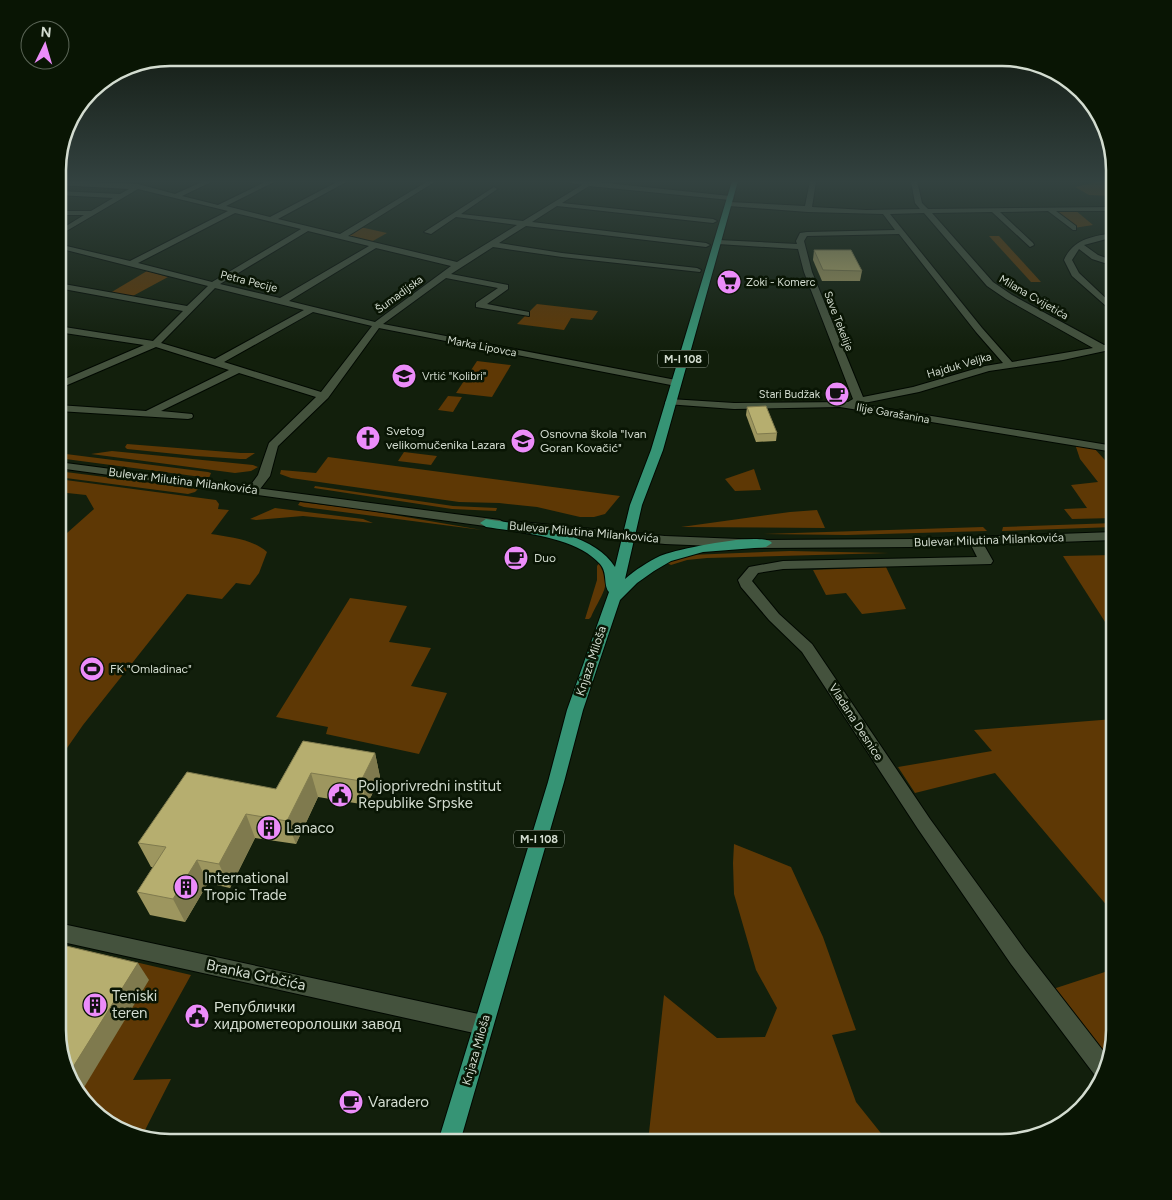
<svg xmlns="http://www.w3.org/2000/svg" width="1172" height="1200" font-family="Figtree,sans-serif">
  <rect width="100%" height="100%" fill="#121f0c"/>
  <!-- green -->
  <g fill="#5e3805">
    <polygon points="1096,182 1114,183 1114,196 1089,195 1075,187"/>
    <polygon points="1075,210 1093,225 1074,228 1052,211"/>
    <polygon points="360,227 387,233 371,242 346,236"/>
    <polygon points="989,236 999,236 1041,282 1031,282"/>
    <polygon points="147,271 168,277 131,297 110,293"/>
    <polygon points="537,304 598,311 592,320 571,318 564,330 517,324"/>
    <polygon points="477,361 511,365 492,397 456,393"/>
    <polygon points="448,396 462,397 453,412 438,410"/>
    <polygon points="127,444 241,453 255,453 246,459 240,459 196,456 127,449 125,447"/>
    <polygon points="1075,444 1093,447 1114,470 1114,518 1072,519 1064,509 1087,508 1071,485 1098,482 1080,459"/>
    <polygon points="112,451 253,465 258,467 251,471 235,473 91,454"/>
    <polygon points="404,452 437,456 431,465 398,461"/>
    <polygon points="58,453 208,472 211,473 209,478 58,458"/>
    <polygon points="328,457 620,496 605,514 594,517 580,517 537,507 499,503 459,502 291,478 280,474 281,470 316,473"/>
    <polygon points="754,469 761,490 735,491 725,479"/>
    <polygon points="58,471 198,489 195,492 188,494 58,477"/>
    <path d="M58,479L216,500L219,504L218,509L229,510L211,534C229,537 253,539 267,552L259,573L250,585L236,583L222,599L187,594L83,725L58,761V541L94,509L86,495L58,492Z"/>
    <polygon points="315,486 453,506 497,508 496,511 452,509 314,488"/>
    <polygon points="300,502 365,510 482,530 304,507 298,505"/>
    <polygon points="275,508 363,519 373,523 303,516 256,520 250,519"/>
    <polygon points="817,510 825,528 681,527 790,512"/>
    <polygon points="1114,523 1114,527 1002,531 1003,527"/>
    <polygon points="983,527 987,531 846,535 763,534"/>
    <polygon points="790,551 889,553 707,558 687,560 671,565 665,562 689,555"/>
    <polygon points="1114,555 1114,636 1063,556"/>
    <path d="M600,562C615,582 599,598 591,617L589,619H585L597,580V566Z"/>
    <polygon points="886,567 906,609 862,614 846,593 826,595 813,570"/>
    <polygon points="350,598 407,606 389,642 431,648 411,686 447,693 419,754 326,734 328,727 276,717"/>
    <polygon points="1114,719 1114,914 995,773 915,793 898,767 992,751 974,730"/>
    <polygon points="734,844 791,867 823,937 856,1030 832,1035 856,1102 888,1142 648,1142 664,995 717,1038 765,1037 777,1008 756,970 734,894 733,863"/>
    <polygon points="58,944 191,975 133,1080 171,1079 142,1136 121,1131 85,1104 64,1066 58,1030"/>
    <polygon points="1114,969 1114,1030 1108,1058 1050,990"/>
  </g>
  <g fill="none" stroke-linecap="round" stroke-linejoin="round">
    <defs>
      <g id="minor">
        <path d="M58,181L138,184L175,194L204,181H213L182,196L218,205L267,181H276L226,206L270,217L339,181H348L278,219L340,234L428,181H436L348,236L457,262L517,225L456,217L431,234L424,232L494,187L497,189L496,190L461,214L523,221L582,185L562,181H587L730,196L734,198L730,200L589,186L562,203L713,219L717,221L713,223L557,206L532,222L706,243L710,245L706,247L526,226L499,243L562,253L697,268L701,270L700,272L562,257L493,247L451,274L508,285V289L487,304L529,312V316L476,307V303L498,288L446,278L383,324L676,380L681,383L680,385L676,386L379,328L328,398L278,446L270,476L257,493L253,494L247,490L258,475L269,443L316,397L239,373L161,411L192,414L193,416L192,418L188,419L58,411V405L146,411L229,370L156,347L58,389V382L144,345L58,332V326L153,341L183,311L58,288V283L187,306L208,286L58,248V244L130,261L228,211L138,189L58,236V231L84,215H58V211H91L113,198L58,195V191L120,194L129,189L58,185ZM235,213L301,229L212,282L138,263ZM308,231L369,246L280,298L220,284ZM376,248L451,266L375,322L289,301ZM215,288L304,310L215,359L161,343ZM313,312L372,326L321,392L224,362Z"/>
        <path d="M810,181H816L812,207L866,210L920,209L915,203L911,181H917L922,203L928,209L1114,207V211H1056L1076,226V230H1073L1048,211L1000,212L1033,243L1034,245L1030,247L992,212L932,213L993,282L1012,295L1104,345L1114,343V349L1063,360L989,371L919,392L859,404L1114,446V452L840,407L734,409L666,404L665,402L670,399L734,403L848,402L853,399L804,272L798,249L718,244L714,242L718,240L797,244L796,241L800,233L807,232L895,230L883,214L808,212L729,206L725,204L729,202L805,206ZM924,213L987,286L1006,299L1093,348L1012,362L982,328L890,214ZM899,234L976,332L1003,363L985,366L913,387L863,397L812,272L804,241L807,236Z"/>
        <path d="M1114,233V237L1084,245L1098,255L1114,261V266L1092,259L1079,249L1072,260L1079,273L1114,306V313L1072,276L1064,260C1073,239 1093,236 1114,233Z"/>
        <polygon points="975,537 980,538 993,561 991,564 783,569 758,573 752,581 779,614 812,644 930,819 1025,950 1108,1057 1103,1080 1097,1078 1011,964 918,829 802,652 769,620 741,587 738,580 749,567 783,561 977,557 969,541"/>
        <polygon points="58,923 483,1015 490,1018 493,1025 490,1032 483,1035 58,941"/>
      </g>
      <g id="tertiary">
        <polygon points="58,462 500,520 506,524 500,528 58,468"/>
        <polygon points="521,522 665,536 763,540 914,539 1114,532 1114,540 914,547 763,548 665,544 517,529 515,526 517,523"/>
      </g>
      <path id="primary" d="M732,181H738L663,450L642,505L625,579C635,570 648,562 660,556C676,549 763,531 772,543L766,547L703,552L671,561L654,571L637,583L620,600L583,710L564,782L460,1142H438L548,782L567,710L609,592C603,585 608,573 600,564C577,537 519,532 486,527L480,523L486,519C526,526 592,530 615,567L630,505L651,450Z"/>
    </defs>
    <!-- minor casing -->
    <use href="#minor" stroke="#010800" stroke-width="2"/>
    <!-- tertiary casing -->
    <use href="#tertiary" stroke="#010800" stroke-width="2"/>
    <!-- primary casing -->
    <use href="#primary" stroke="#010800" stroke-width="2"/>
    <!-- minor -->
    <use href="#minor" fill="#44523d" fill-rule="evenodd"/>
    <!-- tertiary -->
    <use href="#tertiary" fill="#44523d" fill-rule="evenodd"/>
    <!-- primary -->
    <use href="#primary" fill="#369475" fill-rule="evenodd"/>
  </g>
  <!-- wall -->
  <g fill="#9d965f">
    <polygon points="814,250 862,271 860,281 822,281 813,260"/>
    <polygon points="747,407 777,433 776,441 756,442 746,415"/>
    <polygon points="303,741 375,753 380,777 367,805 318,797 296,844 255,838 230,888 208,883 185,922 150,915 137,892 153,867 151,867 138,843 276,789"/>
  </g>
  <!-- shaded-wall -->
  <g fill="#7f7a4e">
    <polygon points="375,753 380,777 367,805 361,781"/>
    <polygon points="311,773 318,797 296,844 287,821"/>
    <polygon points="246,814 255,838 230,888 219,864"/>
    <polygon points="197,860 208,883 185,922 173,899"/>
    <polygon points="138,963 149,980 80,1094 68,1075"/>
  </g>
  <!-- building -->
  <g fill="#b6ae6f" stroke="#7f7a4e">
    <polygon points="814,250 851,250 862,271 823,270"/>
    <polygon points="766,406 777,433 757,434 747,407"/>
    <polygon points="303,741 375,753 361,781 311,773 287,821 246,814 219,864 197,860 173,899 137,892 166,847 138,843 187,772 276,789"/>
    <polygon points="58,944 138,963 68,1075 64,1066 58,1030"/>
  </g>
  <!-- sky -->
  <linearGradient id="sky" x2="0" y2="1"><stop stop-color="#0a1107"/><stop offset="0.52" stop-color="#334240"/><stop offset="1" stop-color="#334240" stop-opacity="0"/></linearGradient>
  <rect width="1172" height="349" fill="url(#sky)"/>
  <!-- icons -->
  <defs>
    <symbol id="supermarket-disc" viewBox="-11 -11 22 22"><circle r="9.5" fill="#ec8cfa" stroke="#091504"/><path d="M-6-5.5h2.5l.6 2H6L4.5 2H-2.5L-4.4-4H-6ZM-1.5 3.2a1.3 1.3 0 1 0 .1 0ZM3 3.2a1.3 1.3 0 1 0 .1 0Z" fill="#111"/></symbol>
    <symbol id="school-disc" viewBox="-11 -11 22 22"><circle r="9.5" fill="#ec8cfa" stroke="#091504"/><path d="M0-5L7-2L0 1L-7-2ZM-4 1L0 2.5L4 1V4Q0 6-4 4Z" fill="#111"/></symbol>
    <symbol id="cafe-disc" viewBox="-11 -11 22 22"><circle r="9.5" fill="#ec8cfa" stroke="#091504"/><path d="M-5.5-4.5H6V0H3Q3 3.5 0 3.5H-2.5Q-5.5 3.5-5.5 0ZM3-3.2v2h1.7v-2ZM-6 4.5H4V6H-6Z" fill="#111"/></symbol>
    <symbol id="church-disc" viewBox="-11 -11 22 22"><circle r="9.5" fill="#ec8cfa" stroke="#091504"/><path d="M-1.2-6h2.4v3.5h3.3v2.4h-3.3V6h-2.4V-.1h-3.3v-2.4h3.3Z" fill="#111"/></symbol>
    <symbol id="stadium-disc" viewBox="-11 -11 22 22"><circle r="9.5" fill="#ec8cfa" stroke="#091504"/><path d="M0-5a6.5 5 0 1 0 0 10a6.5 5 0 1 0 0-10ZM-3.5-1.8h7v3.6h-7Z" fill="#111"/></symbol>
    <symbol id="civic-disc" viewBox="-11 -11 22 22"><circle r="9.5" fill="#ec8cfa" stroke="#091504"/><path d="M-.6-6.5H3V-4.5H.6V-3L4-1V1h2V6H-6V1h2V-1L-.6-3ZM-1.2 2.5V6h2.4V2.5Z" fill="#111"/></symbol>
    <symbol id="building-disc" viewBox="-11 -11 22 22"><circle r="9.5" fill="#ec8cfa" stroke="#091504"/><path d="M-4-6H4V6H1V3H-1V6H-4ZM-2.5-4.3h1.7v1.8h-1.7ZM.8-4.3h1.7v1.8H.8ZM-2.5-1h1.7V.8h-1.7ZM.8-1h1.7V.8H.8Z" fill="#111"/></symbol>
  </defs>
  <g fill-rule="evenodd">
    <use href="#supermarket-disc" x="715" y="268" width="28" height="28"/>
    <use href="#school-disc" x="390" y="362" width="28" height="28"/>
    <use href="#cafe-disc" x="823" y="380" width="28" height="28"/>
    <use href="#church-disc" x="354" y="424" width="28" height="28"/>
    <use href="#school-disc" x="509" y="427" width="28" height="28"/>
    <use href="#cafe-disc" x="502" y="544" width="28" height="28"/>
    <use href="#stadium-disc" x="78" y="655" width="28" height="28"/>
    <use href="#civic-disc" x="326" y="781" width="28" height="28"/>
    <use href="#building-disc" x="255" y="814" width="28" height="28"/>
    <use href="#building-disc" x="172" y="873" width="28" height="28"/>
    <use href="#building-disc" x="81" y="991" width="28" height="28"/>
    <use href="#civic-disc" x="183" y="1002" width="28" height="28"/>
    <use href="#cafe-disc" x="337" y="1088" width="28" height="28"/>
  </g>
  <g text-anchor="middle" stroke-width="5" stroke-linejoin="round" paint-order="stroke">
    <!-- far-street labels -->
    <g font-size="11" fill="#d3dcd0" stroke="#091504">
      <text transform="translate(249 281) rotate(14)" y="4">Petra Pecije</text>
      <text transform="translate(399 294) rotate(-36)" y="4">Šumadijska</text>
      <text transform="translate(1034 297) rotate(30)" y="4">Milana Cvijetića</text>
      <text transform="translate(839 321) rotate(69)" y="4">Save Tekelije</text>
      <text transform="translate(482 346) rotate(11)" y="4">Marka Lipovca</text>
      <text transform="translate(959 365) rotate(-16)" y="4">Hajduk Veljka</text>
      <text transform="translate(893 413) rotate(10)" y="4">Ilije Garašanina</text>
    </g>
    <!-- far-poi labels -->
    <g font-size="11" fill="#d3dcd0" stroke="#091504" text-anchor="start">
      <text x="746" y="286">Zoki - Komerc</text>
      <text x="422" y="380">Vrtić "Kolibri"</text>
      <text x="820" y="398" text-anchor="end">Stari Budžak</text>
    </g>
    <!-- shield labels -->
    <g fill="#091504" stroke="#96a093" stroke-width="1">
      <rect x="658" y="350.5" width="50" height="17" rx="4"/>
      <rect x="514" y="830.5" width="50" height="17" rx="4"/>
    </g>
    <g font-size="11" font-weight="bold" fill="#d3dcd0">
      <text x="683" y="363">M-I 108</text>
      <text x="539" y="843">M-I 108</text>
    </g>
    <!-- poi labels -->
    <g font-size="12" fill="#d3dcd0" stroke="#091504" text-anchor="start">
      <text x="386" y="435">Svetog<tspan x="386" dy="14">velikomučenika Lazara</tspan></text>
      <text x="540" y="438">Osnovna škola "Ivan<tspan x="540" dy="14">Goran Kovačić"</tspan></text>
      <text x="534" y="562">Duo</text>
      <text x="110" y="673">FK "Omladinac"</text>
    </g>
    <!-- street labels -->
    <g font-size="12" fill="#d3dcd0" stroke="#091504">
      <text transform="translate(183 481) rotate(7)" y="4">Bulevar Milutina Milankovića</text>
      <text transform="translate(584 532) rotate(5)" y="4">Bulevar Milutina Milankovića</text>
      <text transform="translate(989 540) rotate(-2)" y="4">Bulevar Milutina Milankovića</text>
      <text transform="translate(591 661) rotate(-72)" y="4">Knjaza Miloša</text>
      <text transform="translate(856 722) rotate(57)" y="4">Vladana Desnice</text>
      <text transform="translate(476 1050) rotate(-74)" y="4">Knjaza Miloša</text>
    </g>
    <!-- near-poi labels -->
    <g font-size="15" fill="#d3dcd0" stroke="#091504" text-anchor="start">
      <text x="358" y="791">Poljoprivredni institut<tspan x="358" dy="17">Republike Srpske</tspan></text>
      <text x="286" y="833">Lanaco</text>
      <text x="204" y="883">International<tspan x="204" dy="17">Tropic Trade</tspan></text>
      <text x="112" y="1001">Teniski<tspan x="112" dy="17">teren</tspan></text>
      <text x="214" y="1012">Републички<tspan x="214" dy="17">хидрометеоролошки завод</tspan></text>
      <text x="368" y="1107">Varadero</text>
    </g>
    <!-- near-street labels -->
    <g font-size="15" fill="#d3dcd0" stroke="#091504">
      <text transform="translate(256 975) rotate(12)" y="5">Branka Grbčića</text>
    </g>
  </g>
  <!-- crop -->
  <path d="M0 0H1172V1200H0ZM170 66H1002A104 104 0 0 1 1106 170V1030A104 104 0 0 1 1002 1134H170A104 104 0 0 1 66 1030V170A104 104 0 0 1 170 66Z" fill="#091504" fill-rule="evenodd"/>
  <path fill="none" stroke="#d3dcd0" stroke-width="2.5" d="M170 66H1002A104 104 0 0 1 1106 170V1030A104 104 0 0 1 1002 1134H170A104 104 0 0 1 66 1030V170A104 104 0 0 1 170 66Z"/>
  <!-- north arrow -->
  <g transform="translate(45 45) rotate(5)"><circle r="24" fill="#091504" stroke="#5a6556"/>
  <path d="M0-4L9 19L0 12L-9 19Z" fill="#ec8cfa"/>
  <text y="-8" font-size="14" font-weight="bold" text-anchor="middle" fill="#d3dcd0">N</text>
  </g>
</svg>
